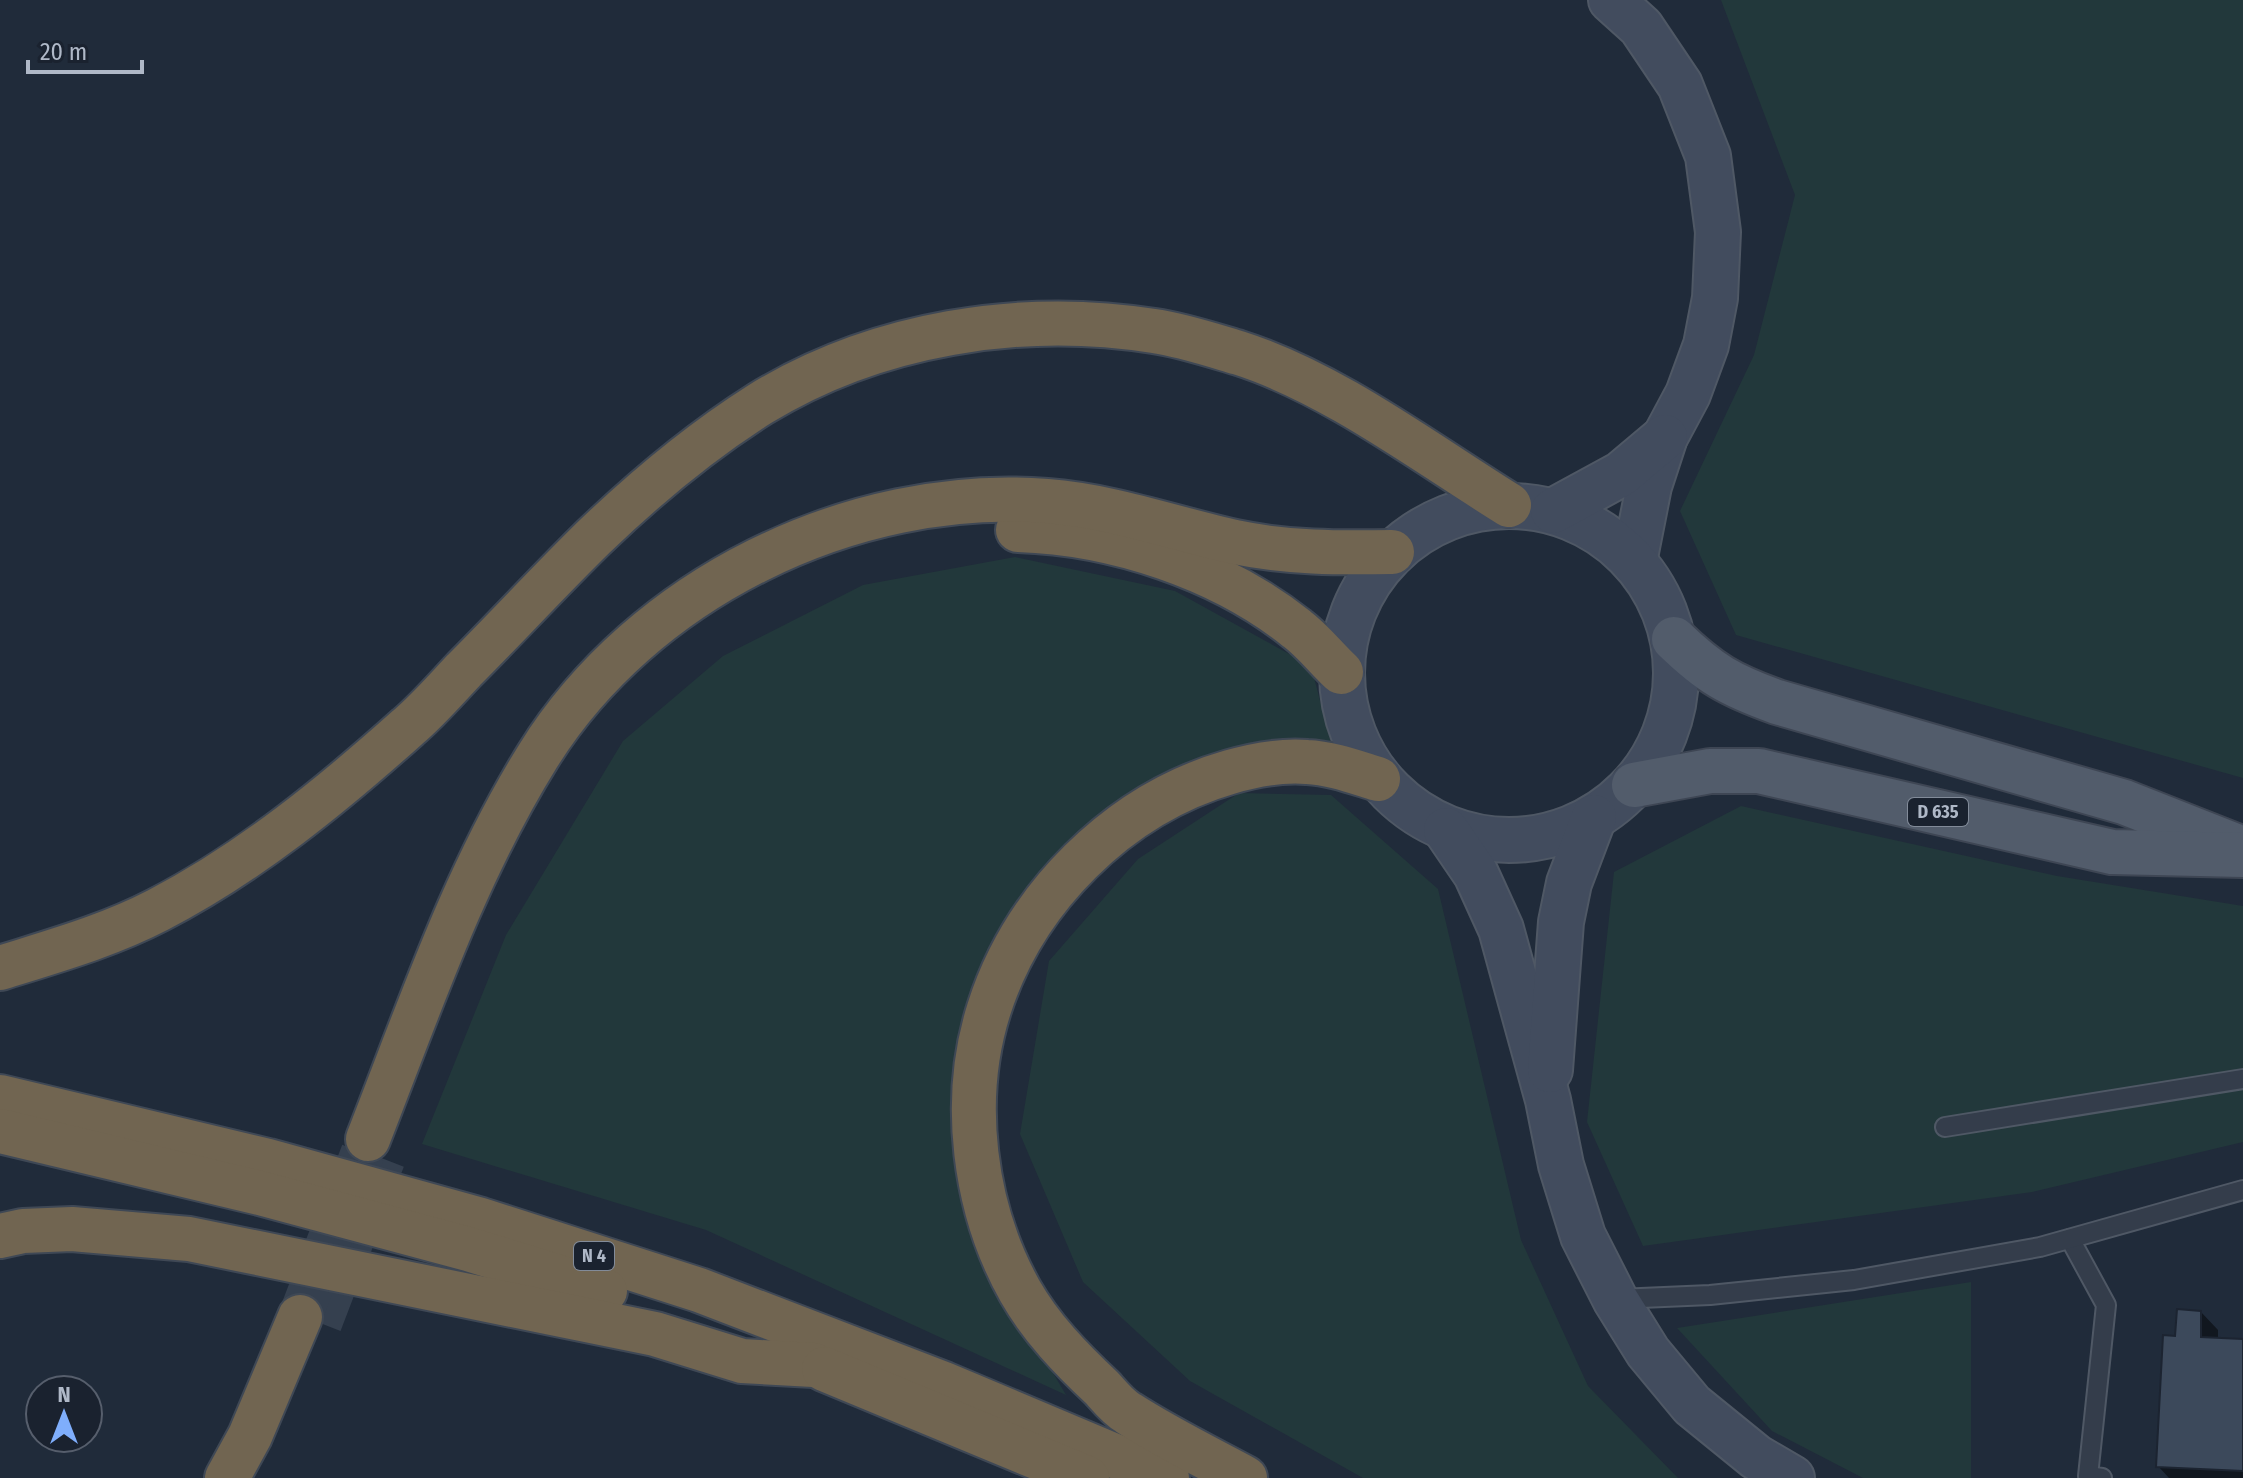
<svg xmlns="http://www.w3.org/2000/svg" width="2243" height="1478" font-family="'Fira Sans Condensed',sans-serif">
  <rect width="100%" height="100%" fill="#202b3a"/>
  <!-- green -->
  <g fill="#22383b">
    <polygon points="1721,0 2243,0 2243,778 1736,635 1680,511 1754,355 1795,195"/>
    <polygon points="1015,557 1175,591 1311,666 1334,754 1220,757 989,956 978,1244 1066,1395 706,1230 422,1144 506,935 623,741 723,656 863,585"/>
    <polygon points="1239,793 1331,795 1438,889 1521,1240 1588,1386 1678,1478 1363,1478 1190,1381 1083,1282 1020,1134 1049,961 1138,859"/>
    <polygon points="1741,806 2057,876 2243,906 2243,1142 2032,1192 1643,1246 1587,1122 1614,872"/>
    <polygon points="1971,1282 1971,1478 1863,1478 1772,1431 1677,1328"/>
  </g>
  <!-- shadow -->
  <polygon fill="#0007" points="2201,1312 2218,1330 2218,1340 2243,1341 2243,1478 2169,1478 2158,1466 2177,1338"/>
  <!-- building -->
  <polygon fill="#3c495b" stroke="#1c2431" stroke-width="2" points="2177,1309 2201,1311 2201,1337 2243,1339 2243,1471 2156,1467 2163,1335 2175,1336"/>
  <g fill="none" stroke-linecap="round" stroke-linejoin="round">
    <!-- primary-tunnel -->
    <polyline stroke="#35404f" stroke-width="44" stroke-dasharray="44 22" stroke-linecap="butt" points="320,1323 389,1144"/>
    <!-- highway-tunnel -->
    <polyline stroke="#35404f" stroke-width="44" stroke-dasharray="44 22" stroke-linecap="butt" points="300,1317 368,1139"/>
    <defs>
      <g id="lane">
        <polyline points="1945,1127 2243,1079"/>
        <polyline points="2070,1239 2106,1305 2088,1476 2102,1478"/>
        <polyline points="1618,1299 1710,1295 1854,1280 2040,1247 2243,1190"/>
      </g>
      <g id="secondary">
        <polyline points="1611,0 1641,27 1680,85 1708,156 1718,232 1715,298 1706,345 1688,394 1665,437 1649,486 1634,562"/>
        <circle cx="1509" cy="673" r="167"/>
        <polyline points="1553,511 1621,474 1665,437"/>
        <polyline points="1446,830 1476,874 1501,929 1548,1100 1561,1165 1583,1236 1615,1299 1648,1352 1692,1405 1756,1457 1792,1478"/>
        <polyline points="1550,1070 1561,922 1569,883 1594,817"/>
      </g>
      <g id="primary">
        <path d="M1674,639C1710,674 1730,685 1777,702L2124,802L2233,845"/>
        <polyline points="1634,785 1710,771 1759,771 2112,852 2243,855"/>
      </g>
      <g id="highway">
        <path d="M1018,530C1114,533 1221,568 1297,629C1313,641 1326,658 1341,672"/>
        <path d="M0,968C54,951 108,936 158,910C249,863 332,795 408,727C428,710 446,689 464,670C508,626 550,580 594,537C645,488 700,442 760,404C876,333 1021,310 1154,331C1182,335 1212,345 1239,353C1333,383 1425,453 1509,505"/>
        <polyline points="0,1097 268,1161 481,1220 699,1290 944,1384 1167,1478"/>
        <polyline points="0,1131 260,1193 468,1249 605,1291"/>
        <path d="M368,1139C419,1009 464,875 538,756C642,589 851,486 1047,501C1112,506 1172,528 1235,542C1287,553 1339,553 1392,552"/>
        <polyline points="0,1236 23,1231 72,1229 189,1239 655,1334 742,1361 814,1365"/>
        <polyline points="824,1369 1087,1478"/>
        <polyline points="227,1478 250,1436 300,1317"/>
        <path d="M1245,1478C1206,1457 1165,1437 1128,1413C1118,1407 1110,1397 1102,1388C1071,1359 1041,1328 1020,1291C974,1209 960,1100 989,1009C1024,899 1118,804 1230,772C1254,765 1281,760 1307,762C1331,763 1355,772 1378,779"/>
      </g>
    </defs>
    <!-- lane casing -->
    <use href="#lane" stroke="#4f5865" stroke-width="22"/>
    <!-- secondary casing -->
    <use href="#secondary" stroke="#4f5865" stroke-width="48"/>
    <!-- primary casing -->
    <use href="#primary" stroke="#3e4654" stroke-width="48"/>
    <!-- highway casing -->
    <use href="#highway" stroke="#3f4855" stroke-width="48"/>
    <!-- lane -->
    <use href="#lane" stroke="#343d4b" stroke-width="18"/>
    <!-- secondary -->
    <use href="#secondary" stroke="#424c5e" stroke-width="44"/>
    <!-- primary -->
    <use href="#primary" stroke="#525c6b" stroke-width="44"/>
    <!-- highway -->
    <use href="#highway" stroke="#716551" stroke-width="44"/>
  </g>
  <g text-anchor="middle" stroke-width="7" stroke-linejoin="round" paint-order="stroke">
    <!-- shield labels -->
    <g fill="#1a222f" stroke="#828b99" stroke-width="2">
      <rect x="1908" y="798" width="60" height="28" rx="6"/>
      <rect x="574" y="1242" width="40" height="28" rx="6"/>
    </g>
    <g font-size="18" font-weight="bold" fill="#afb8c7">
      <text x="1938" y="818">D 635</text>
      <text x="594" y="1262">N 4</text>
    </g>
  </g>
  <!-- north arrow -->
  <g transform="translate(64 1414)"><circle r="38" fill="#1a222f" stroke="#565e6c" stroke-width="2"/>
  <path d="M0-6L14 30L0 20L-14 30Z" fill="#7faefc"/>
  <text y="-12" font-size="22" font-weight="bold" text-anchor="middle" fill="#afb8c7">N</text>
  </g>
  <!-- scale -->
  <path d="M28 60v12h114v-12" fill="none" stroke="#afb8c7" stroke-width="4"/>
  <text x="40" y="60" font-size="24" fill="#afb8c7" stroke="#1a222f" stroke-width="6" paint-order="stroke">20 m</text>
</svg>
